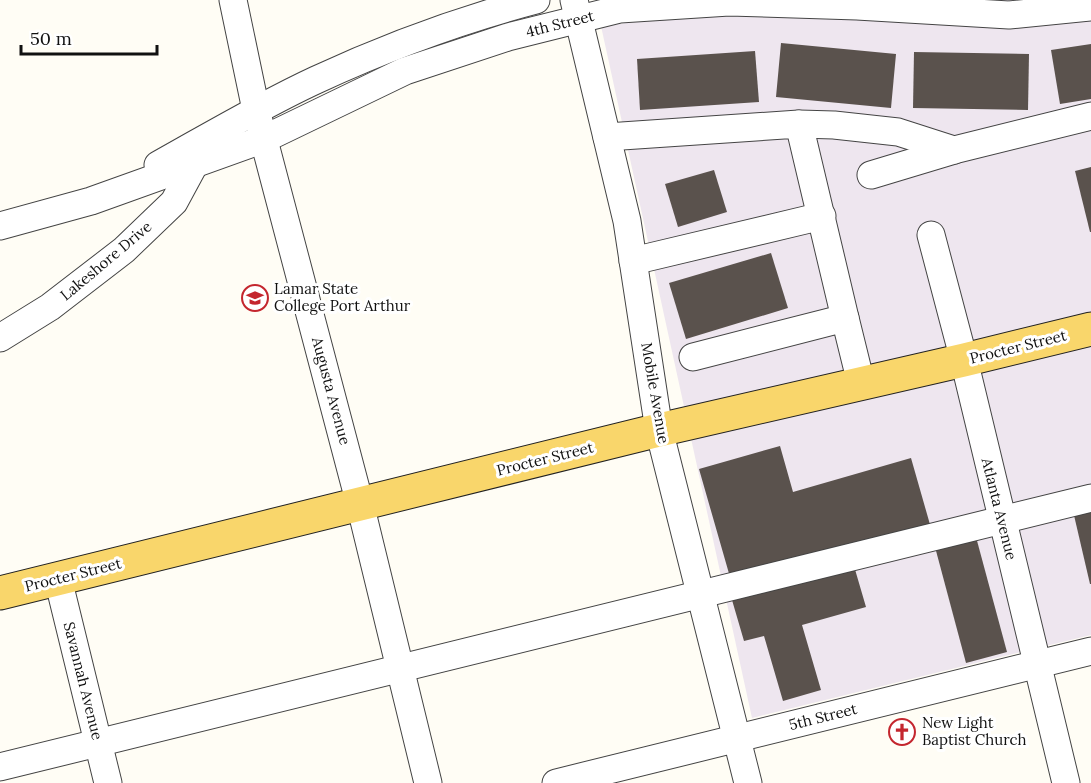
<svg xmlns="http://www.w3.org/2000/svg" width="1091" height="783" font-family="Lora,serif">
  <rect width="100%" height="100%" fill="#fffdf5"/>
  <!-- industrial -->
  <polygon fill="#eee6ef" points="818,0 1091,0 1091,635 752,718 601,26"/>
  <!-- building -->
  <g fill="#5a524d">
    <polygon points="781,43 896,54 891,108 776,97"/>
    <polygon points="1091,44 1091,99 1060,104 1051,50"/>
    <polygon points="755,51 759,102 640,110 637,59"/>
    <polygon points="914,52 1029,54 1028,110 913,108"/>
    <polygon points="1091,167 1091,232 1090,232 1075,171"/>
    <polygon points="714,170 727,212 678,227 665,184"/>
    <polygon points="771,253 788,308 686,339 669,283"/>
    <polygon points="780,446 793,492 911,458 931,528 732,584 699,469"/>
    <polygon points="1091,507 1091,584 1090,584 1073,511"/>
    <polygon points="976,537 1007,652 966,663 935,547"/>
    <polygon points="854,566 866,607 802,625 821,690 783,701 764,636 744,641 732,600"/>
  </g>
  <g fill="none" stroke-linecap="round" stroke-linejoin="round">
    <defs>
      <g id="minor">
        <polyline points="233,0 256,110 360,504 428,783"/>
        <polyline points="574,0 627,221 659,430 748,783"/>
        <polyline points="799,124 834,125 898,132 954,150"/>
        <polyline points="607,137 799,124 845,318"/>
        <path d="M158,165C210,136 262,105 316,80C387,47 460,20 536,0"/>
        <polyline points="871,175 954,150 1091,116"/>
        <polyline points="0,226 91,201 264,139 405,71 508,37 620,9 729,2 857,6 1009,15 1091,7"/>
        <polyline points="931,235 964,360 1066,783"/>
        <polyline points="633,261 822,216"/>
        <polyline points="0,338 50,307 124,250 174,202 194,165"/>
        <polyline points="693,357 845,318 861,383"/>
        <polyline points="58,579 108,783"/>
        <polyline points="0,767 1091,498"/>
        <polyline points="556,783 1091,651"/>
      </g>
      <polyline id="major" points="0,593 659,430 964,360 1091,329"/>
    </defs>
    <!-- minor casing -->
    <use href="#minor" stroke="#444" stroke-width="29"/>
    <!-- major casing -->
    <use href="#major" stroke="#222" stroke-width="35"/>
    <!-- minor -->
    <use href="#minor" stroke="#fff" stroke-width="27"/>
    <!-- major -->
    <use href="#major" stroke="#f9d66b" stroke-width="33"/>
  </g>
  <!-- icons -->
  <defs>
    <symbol id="university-ring" viewBox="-11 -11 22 22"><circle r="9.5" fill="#fff" stroke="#c4262e" stroke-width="1.5"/><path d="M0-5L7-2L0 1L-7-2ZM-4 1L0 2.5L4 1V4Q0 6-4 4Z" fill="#c4262e"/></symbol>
    <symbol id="church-ring" viewBox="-11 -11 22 22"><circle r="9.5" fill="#fff" stroke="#c4262e" stroke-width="1.5"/><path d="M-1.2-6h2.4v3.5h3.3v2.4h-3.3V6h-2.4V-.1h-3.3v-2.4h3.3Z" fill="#c4262e"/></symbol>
  </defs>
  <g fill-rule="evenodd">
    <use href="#university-ring" x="240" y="283" width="30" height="30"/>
    <use href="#church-ring" x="887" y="717" width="30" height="30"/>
  </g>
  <g text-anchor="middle" stroke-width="6" stroke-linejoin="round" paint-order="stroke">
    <!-- street labels -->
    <g font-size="15" fill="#111" stroke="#fff">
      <text transform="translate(560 24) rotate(-14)" y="5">4th Street</text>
      <text transform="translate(106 261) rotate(-40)" y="5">Lakeshore Drive</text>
      <text transform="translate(1018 347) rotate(-14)" y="5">Procter Street</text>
      <text transform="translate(331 391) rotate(75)" y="5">Augusta Avenue</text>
      <text transform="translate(655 393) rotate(80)" y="5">Mobile Avenue</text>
      <text transform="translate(545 459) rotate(-14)" y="5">Procter Street</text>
      <text transform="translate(999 509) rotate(76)" y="5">Atlanta Avenue</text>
      <text transform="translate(73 575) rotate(-14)" y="5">Procter Street</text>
      <text transform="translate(83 681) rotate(76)" y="5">Savannah Avenue</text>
      <text transform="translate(823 717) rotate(-14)" y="5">5th Street</text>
    </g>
    <!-- poi labels -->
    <g font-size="15" fill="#111" stroke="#fff" text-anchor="start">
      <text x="274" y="294">Lamar State<tspan x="274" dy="17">College Port Arthur</tspan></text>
      <text x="922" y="728">New Light<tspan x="922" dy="17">Baptist Church</tspan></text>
    </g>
  </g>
  <!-- scale -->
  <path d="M21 45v9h136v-9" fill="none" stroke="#111111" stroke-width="3"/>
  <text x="30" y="45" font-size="18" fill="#111111" stroke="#ffffff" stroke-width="4.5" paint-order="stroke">50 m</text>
</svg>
